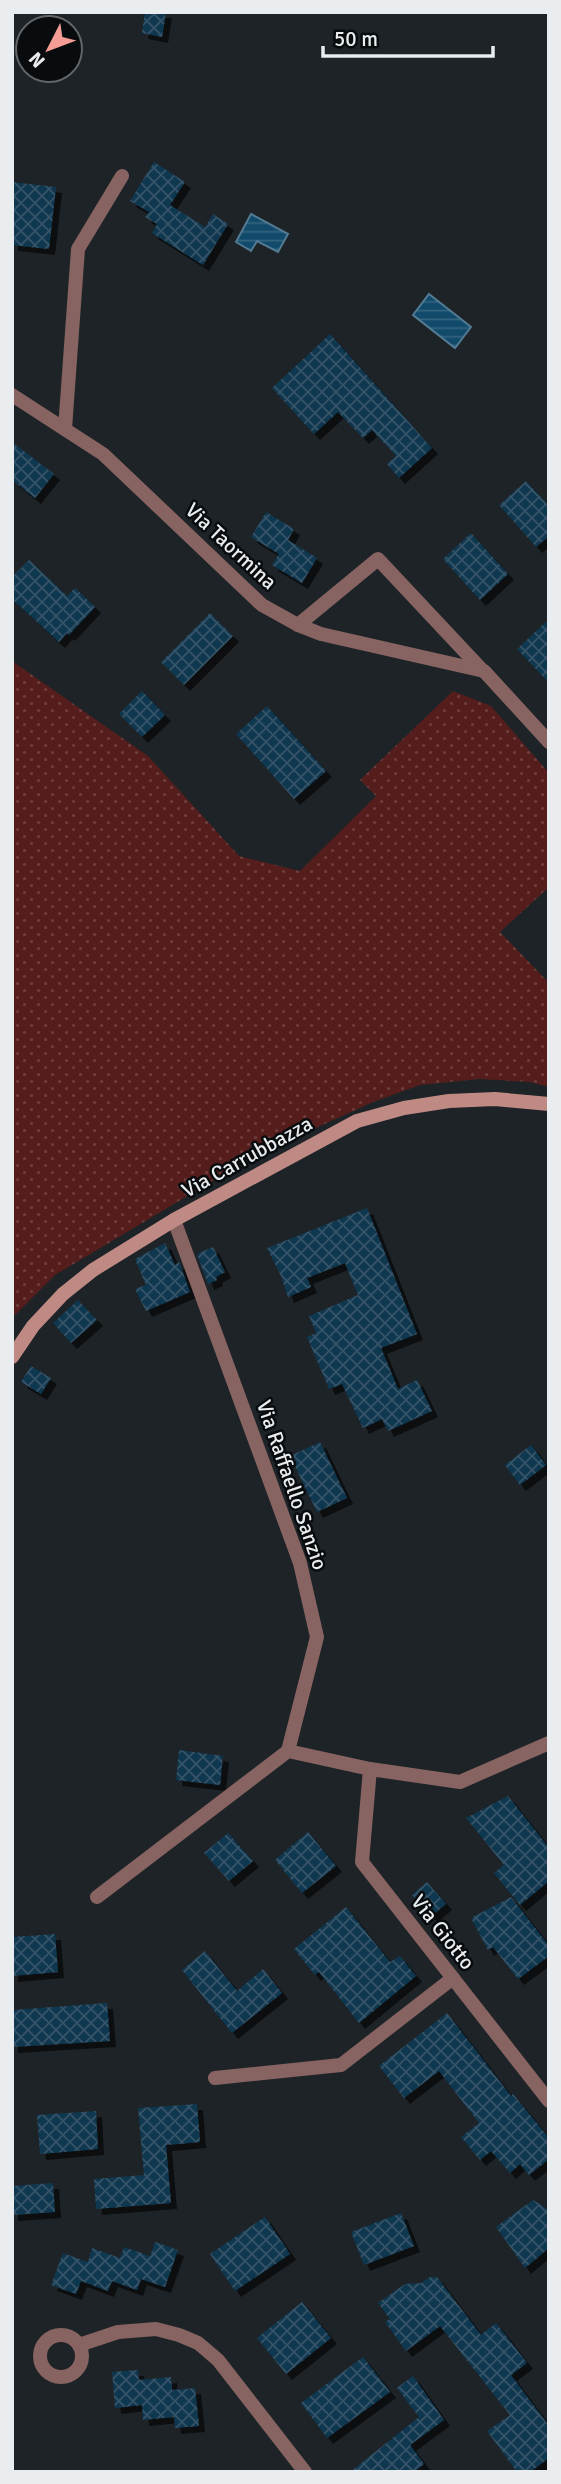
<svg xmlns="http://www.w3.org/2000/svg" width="561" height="2484" font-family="Signika,sans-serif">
  <defs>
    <pattern id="grass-dots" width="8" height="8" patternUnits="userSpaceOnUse" patternTransform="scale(1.75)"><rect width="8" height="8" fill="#551d1b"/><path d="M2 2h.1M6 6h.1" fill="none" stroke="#6d3e3c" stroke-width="1.8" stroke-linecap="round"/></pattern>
    <pattern id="water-rules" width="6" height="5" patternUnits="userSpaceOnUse" patternTransform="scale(1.75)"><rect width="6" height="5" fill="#114a6b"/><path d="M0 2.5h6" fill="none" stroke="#346480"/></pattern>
    <pattern id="building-cross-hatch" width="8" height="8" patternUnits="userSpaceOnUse" patternTransform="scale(1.75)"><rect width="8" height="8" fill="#11374f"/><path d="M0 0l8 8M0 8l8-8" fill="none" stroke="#345469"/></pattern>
    <filter id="shadow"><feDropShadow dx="6" dy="6" stdDeviation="0" flood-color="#0009"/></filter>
  </defs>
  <rect width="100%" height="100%" fill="#1d2327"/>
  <!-- grass -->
  <polygon fill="url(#grass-dots)" points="12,661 148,756 239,856 300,871 376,796 360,780 453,691 491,706 549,773 549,887 500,932 549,983 549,1087 530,1082 479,1079 420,1085 373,1102 274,1147 252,1145 236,1167 55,1275 12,1318"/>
  <!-- water -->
  <g fill="url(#water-rules)" stroke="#527b93" stroke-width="2">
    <polygon points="251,214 288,234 278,252 257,241 251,251 236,242"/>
    <polygon points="429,294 471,327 455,348 413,315"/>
  </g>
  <!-- building -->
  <g fill="url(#building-cross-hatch)" filter="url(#shadow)">
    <polygon points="145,12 166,12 162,37 142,33"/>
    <polygon points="154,162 185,182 170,205 205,227 213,214 228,224 203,265 152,233 157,224 145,217 149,212 130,201"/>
    <polygon points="12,182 56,187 49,249 12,245"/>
    <polygon points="330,334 432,448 399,478 387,464 396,456 372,430 363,438 338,412 314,434 272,388"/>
    <polygon points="12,442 54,474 35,498 12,480"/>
    <polygon points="526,481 549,506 549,536 536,547 499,505"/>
    <polygon points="266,512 294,529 288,540 317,558 302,583 272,565 279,554 251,537"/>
    <polygon points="471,533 508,574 480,600 443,559"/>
    <polygon points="29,560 67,596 75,588 95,607 69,635 67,633 59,642 12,599 12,577"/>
    <polygon points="210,613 233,636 184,685 161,662"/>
    <polygon points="549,619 549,683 517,649"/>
    <polygon points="142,691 165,715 142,737 119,714"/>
    <polygon points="267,706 326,771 294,799 236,734"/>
    <polygon points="367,1208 417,1334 381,1348 398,1389 417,1380 432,1411 388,1431 382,1419 363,1428 342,1384 329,1389 307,1337 316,1333 309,1316 358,1295 345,1263 307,1278 311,1287 288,1297 281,1276 267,1248"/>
    <polygon points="165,1243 175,1265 179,1262 190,1292 146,1311 135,1289 146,1285 135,1259"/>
    <polygon points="213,1247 225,1272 216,1277 217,1280 208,1284 197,1254"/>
    <polygon points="78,1300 97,1320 71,1343 53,1323"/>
    <polygon points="31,1366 51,1378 41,1394 21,1382"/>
    <polygon points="320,1442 347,1498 317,1512 290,1456"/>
    <polygon points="531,1445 546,1465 520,1485 505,1465"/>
    <polygon points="179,1750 223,1756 220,1785 176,1780"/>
    <polygon points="508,1796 549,1848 549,1881 520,1905 494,1873 504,1865 466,1818"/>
    <polygon points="308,1832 336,1866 302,1893 275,1860"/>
    <polygon points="228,1833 253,1861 229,1881 204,1853"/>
    <polygon points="427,1882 446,1904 432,1916 412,1895"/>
    <polygon points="511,1897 549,1946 549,1956 518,1979 493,1947 488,1950 471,1918"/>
    <polygon points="346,1907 390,1962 400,1956 416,1976 359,2023 319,1972 315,1975 294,1949"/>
    <polygon points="55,1934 58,1972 12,1976 12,1937"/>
    <polygon points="205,1951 237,1991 263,1969 282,1993 232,2033 182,1970"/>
    <polygon points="107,2003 110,2041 12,2047 12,2010"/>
    <polygon points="447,2013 511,2096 513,2094 549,2138 549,2159 529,2175 520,2164 510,2173 491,2151 480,2160 461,2137 479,2123 439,2071 404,2098 379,2066"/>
    <polygon points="197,2104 200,2142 166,2145 171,2203 96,2209 94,2179 144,2175 138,2108"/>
    <polygon points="96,2111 98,2149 40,2154 37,2115"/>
    <polygon points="53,2183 55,2212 12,2215 12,2186"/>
    <polygon points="533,2200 549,2210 549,2248 525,2268 496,2227"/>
    <polygon points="401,2213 414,2246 364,2265 351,2232"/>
    <polygon points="265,2217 290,2254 235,2291 210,2254"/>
    <polygon points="155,2242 178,2250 165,2287 141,2279 137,2290 112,2281 108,2291 81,2281 76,2294 51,2285 63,2253 88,2262 92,2248 120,2258 124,2247 150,2256"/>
    <polygon points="430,2277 437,2277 481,2335 496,2323 527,2363 511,2375 549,2426 549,2458 530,2472 517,2472 487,2431 510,2415 440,2326 406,2351 385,2322 390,2319 378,2303 405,2284 421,2283"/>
    <polygon points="302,2302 331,2338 286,2374 257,2338"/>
    <polygon points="363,2357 390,2392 327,2438 301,2403"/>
    <polygon points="138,2370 139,2380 171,2377 172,2390 195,2388 199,2426 175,2428 174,2417 143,2420 142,2405 115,2408 112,2372"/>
    <polygon points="413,2376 444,2420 410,2445 424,2464 414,2472 350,2472 419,2417 397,2388"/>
  </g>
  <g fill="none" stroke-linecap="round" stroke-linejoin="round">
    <!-- minor -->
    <g stroke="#876461" stroke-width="14">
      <polyline points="12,395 103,454 262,605 298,625 321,634 484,671 549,742"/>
      <polyline points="65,429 78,249 122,176"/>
      <polyline points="298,625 378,559 483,671"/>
      <polyline points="174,1220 300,1563 317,1637 288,1751 370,1769 460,1782 549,1743"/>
      <polyline points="370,1769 362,1862 549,2101"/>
      <polyline points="97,1897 288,1751"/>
      <polyline points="215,2078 341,2065 453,1978"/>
      <circle cx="61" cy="2356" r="21"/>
      <polyline points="79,2345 118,2332 156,2329 179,2335 198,2343 218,2360 305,2472"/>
    </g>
    <!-- secondary -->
    <polyline stroke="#c08a84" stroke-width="14" points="12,1357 33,1326 63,1294 93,1270 174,1220 357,1121 404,1108 449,1101 495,1099 549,1104"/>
  </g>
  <g text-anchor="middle" stroke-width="5" stroke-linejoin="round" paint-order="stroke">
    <!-- street labels -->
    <g font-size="21" fill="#e9edf0" stroke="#090c0e">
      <text transform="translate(231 546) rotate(43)" y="7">Via Taormina</text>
      <text transform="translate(247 1157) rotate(-29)" y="7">Via Carrubbazza</text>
      <text transform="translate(292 1485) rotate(71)" y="7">Via Raffaello Sanzio</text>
      <text transform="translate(443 1932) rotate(52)" y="7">Via Giotto</text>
    </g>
  </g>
  <!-- border -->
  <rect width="561" height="2484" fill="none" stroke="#e9edf0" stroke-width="28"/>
  <!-- north arrow -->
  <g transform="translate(49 49) rotate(228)"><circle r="33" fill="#090c0e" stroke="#636668" stroke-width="2"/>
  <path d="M0-5L12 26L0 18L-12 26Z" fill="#f59c94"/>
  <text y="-10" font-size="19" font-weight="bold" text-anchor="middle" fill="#e9edf0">N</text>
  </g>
  <!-- scale -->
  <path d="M323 46v10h170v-10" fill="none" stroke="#e9edf0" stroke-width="3.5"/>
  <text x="334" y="46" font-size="21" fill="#e9edf0" stroke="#090c0e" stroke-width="5" paint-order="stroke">50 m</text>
</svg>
